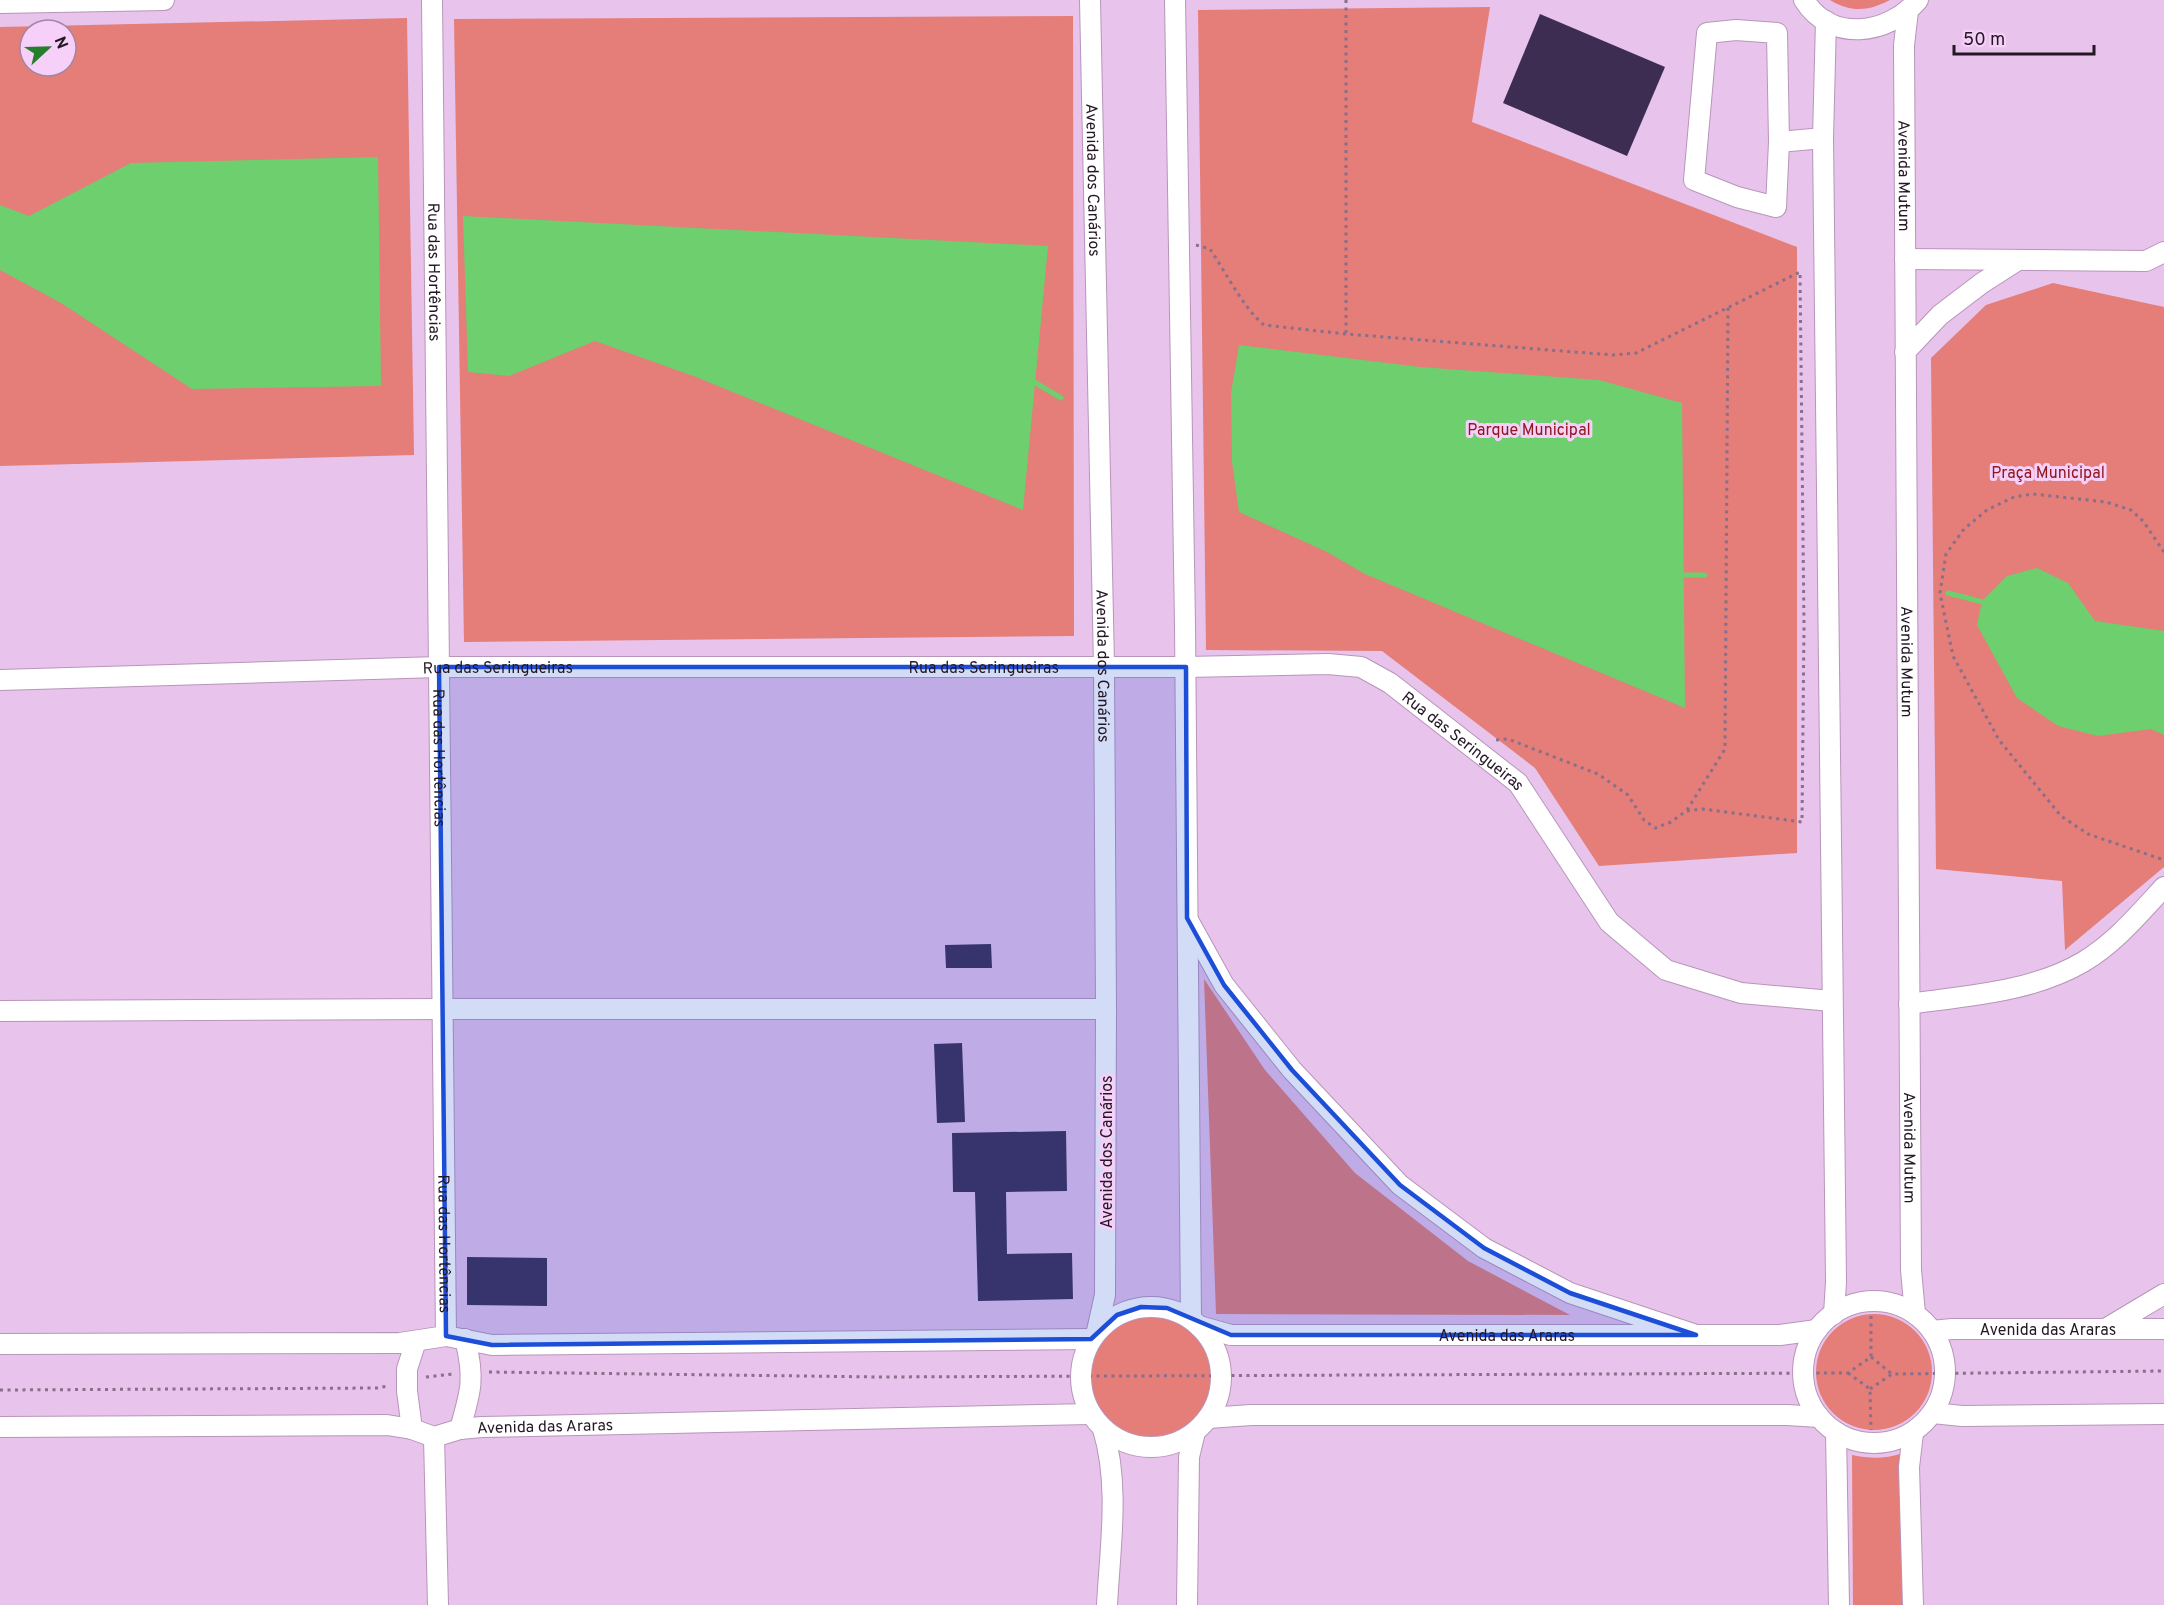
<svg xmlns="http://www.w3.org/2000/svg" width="2164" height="1605" font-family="Overpass,sans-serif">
  <rect width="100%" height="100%" fill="#e8c3eb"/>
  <!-- green -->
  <g fill="#e57d78" fill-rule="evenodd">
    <path d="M1830,0H1890C1869,11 1851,13 1830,0Z"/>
    <polygon points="1490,7 1472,122 1797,247 1797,853 1599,866 1535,768 1382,651 1206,650 1198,10"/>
    <polygon points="1073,16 1074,636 464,642 454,19"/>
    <path d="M407,18L414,455L0,466V27ZM30,30H66V66H30Z"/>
    <polygon points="2053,283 2164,307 2164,867 2065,950 2062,881 1936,869 1931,358 1986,305"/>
    <polygon points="1204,979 1265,1070 1355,1173 1468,1261 1570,1315 1216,1314"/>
    <circle cx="1874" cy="1372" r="58"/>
    <circle cx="1151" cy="1377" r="60"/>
    <path d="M1903,1453L1904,1605H1853L1852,1455C1871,1459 1884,1459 1903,1453Z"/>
  </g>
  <!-- water -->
  <g fill="#6ecf6f">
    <polygon points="378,157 381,386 192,389 61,303 0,270 0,205 29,216 131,163"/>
    <polygon points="463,216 1048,246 1023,510 696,377 595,341 509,376 468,372"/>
    <polygon points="1239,345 1420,367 1599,380 1682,403 1685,708 1365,574 1327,552 1239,512 1232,462 1231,393"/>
    <polygon points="2037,568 2068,583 2095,621 2164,631 2164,735 2151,729 2098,736 2058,726 2017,698 1977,625 1982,601 2007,576"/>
  </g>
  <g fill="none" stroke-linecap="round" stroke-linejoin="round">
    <!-- stream -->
    <g stroke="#6ecf6f" stroke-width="5">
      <polyline points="1031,380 1061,398"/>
      <polyline points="1677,575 1705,575"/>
      <polyline points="1948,593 1987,603"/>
    </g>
  </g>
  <!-- building -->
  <g fill="#3e2d53">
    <polygon points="1540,14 1665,67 1627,156 1503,103"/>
    <polygon points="991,944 992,968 946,968 945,945"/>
    <polygon points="962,1043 965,1122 937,1123 934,1044"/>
    <polygon points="1066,1131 1067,1191 1006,1192 1007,1254 1072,1253 1073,1299 978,1301 975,1192 953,1192 952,1133"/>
    <polygon points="467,1257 547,1258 547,1306 467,1305"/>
  </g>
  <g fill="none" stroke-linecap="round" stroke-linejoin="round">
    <defs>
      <g id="minor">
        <path id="s1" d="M432,0L446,1336"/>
        <path id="s2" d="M1090,0L1104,666L1106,1009L1105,1295L1097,1331"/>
        <polyline points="1175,0 1185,625 1191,1319"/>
        <path d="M1804,0C1831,43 1888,35 1918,0"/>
        <polyline points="0,3 164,0"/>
        <path id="s3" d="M1908,11L1904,45L1911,1270L1915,1314"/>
        <polyline points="1826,21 1823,138 1836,1282 1834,1314"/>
        <polygon points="1736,30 1777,33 1779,142 1776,207 1737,197 1694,180 1707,33"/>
        <polyline points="1779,142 1823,138"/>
        <polyline points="1905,259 2146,261 2164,252"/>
        <polyline points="1905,352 1940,315 1982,283 2018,260"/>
        <path id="s4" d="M0,680L439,667H1186L1328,664L1361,667L1390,683L1518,783L1609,922L1666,970L1741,993L1832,1001"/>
        <polyline points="1188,920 1224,985 1292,1070 1400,1185 1484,1248 1570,1293 1696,1335"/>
        <path d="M1909,1004C1966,996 2032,992 2083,962C2115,943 2139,914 2164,887"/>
        <polyline points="0,1011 442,1009 1106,1009"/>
        <circle cx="1874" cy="1372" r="71"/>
        <circle cx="1151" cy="1377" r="70"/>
        <path id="s5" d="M1199,1326L1231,1335H1780L1817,1330"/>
        <polyline points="2107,1328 2164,1294"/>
        <path id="s6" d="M1932,1331L1952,1329H2164"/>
        <polyline points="0,1344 400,1343 446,1336 492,1345 1091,1339"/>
        <polyline points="1933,1413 1962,1416 2164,1414"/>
        <polyline points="1208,1418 1251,1415 1787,1415 1819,1417"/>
        <path id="s7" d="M0,1427L387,1425L412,1429L434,1437L460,1429L482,1427L1091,1414"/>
        <polyline points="412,1429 407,1391 407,1369 416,1341"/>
        <path d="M460,1429C471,1391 475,1378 465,1339"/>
        <path d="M1103,1429C1120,1485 1110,1547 1107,1605"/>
        <polyline points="1836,1432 1839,1605"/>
        <polyline points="434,1437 438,1605"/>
        <polyline points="1187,1605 1189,1457 1195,1432"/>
        <polyline points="1913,1605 1909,1467 1913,1433"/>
      </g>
    </defs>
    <!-- minor casing -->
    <use href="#minor" stroke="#b895ba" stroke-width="22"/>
    <!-- path -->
    <g stroke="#886f8a" stroke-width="3" stroke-dasharray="3 4.5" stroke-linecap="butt">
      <polyline points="1346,0 1346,334"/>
      <path d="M1196,245L1210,249C1225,271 1244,309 1264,325L1346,334L1613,355L1636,353L1800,272L1804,626L1802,822L1703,809L1686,811L1671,822L1655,828L1644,820L1628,795L1598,774L1508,739L1495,740"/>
      <polyline points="2164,552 2143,521 2131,510 2106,502 2033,494 2014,497 1987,510 1964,529 1946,554 1940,593 1953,656 1999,740 2061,816 2088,834 2164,860"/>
      <polyline points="1687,810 1725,749 1728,307"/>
      <polyline points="1871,1357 1892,1374"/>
      <polyline points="489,1372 880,1377 1848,1373 1871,1357 1871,1314"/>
      <polyline points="1848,1373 1870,1389 1871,1430"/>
      <polyline points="426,1377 453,1374"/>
      <polyline points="1870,1389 1892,1374 2164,1371"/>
      <polyline points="0,1390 377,1388 388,1386"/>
    </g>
    <!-- minor -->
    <use href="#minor" stroke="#fff" stroke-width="20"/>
  </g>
  <!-- marked area -->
  <path fill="#1d4ed8" fill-opacity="0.2" stroke="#1d4ed8" stroke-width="4.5" stroke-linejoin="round" d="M439,667H1186L1187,918L1224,985L1292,1070L1400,1185L1484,1248L1570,1293L1696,1335H1231L1167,1308L1141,1307L1117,1315L1091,1339L492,1345L446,1336Z"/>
  <g text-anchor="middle" stroke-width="6" stroke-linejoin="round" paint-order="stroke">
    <!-- street labels -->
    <g font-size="16" fill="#241725" stroke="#f6d0f8">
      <text dy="6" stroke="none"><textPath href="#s3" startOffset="165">Avenida Mutum</textPath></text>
      <text dy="6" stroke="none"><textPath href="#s2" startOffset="180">Avenida dos Canários</textPath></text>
      <text dy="6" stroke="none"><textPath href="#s1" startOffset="272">Rua das Hortências</textPath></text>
      <text dy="6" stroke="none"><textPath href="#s3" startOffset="651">Avenida Mutum</textPath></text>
      <text dy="6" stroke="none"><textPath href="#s4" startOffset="984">Rua das Seringueiras</textPath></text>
      <text dy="6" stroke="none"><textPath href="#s2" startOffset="666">Avenida dos Canários</textPath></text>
      <text dy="6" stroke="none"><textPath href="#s4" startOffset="498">Rua das Seringueiras</textPath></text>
      <text dy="6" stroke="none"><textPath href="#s4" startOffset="1488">Rua das Seringueiras</textPath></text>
      <text dy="6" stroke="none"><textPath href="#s1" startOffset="758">Rua das Hortências</textPath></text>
      <text dy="6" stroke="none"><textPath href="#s3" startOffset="1137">Avenida Mutum</textPath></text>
      <text transform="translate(1106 1152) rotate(-90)" y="6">Avenida dos Canários</text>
      <text dy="6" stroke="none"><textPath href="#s1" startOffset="1244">Rua das Hortências</textPath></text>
      <text dy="6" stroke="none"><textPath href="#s6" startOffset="116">Avenida das Araras</textPath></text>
      <text dy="6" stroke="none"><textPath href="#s5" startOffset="309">Avenida das Araras</textPath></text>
      <text dy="6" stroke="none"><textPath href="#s7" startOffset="548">Avenida das Araras</textPath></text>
    </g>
    <!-- park labels -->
    <g font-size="16" fill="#8e1820" stroke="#f6d0f8">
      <text x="1529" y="435">Parque Municipal</text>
      <text x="2048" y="478">Praça Municipal</text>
    </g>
  </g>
  <!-- north arrow -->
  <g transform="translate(48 48) rotate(68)"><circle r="28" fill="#f6d0f8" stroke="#a286a4" stroke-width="1.5"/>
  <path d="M0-4.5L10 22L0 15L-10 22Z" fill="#267e2c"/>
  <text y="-9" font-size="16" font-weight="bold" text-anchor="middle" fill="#241725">N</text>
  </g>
  <!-- scale -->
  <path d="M1954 45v9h140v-9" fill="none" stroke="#241725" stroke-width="3"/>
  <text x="1963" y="45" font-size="18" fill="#241725" stroke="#f6d0f8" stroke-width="4.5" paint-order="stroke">50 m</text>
</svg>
